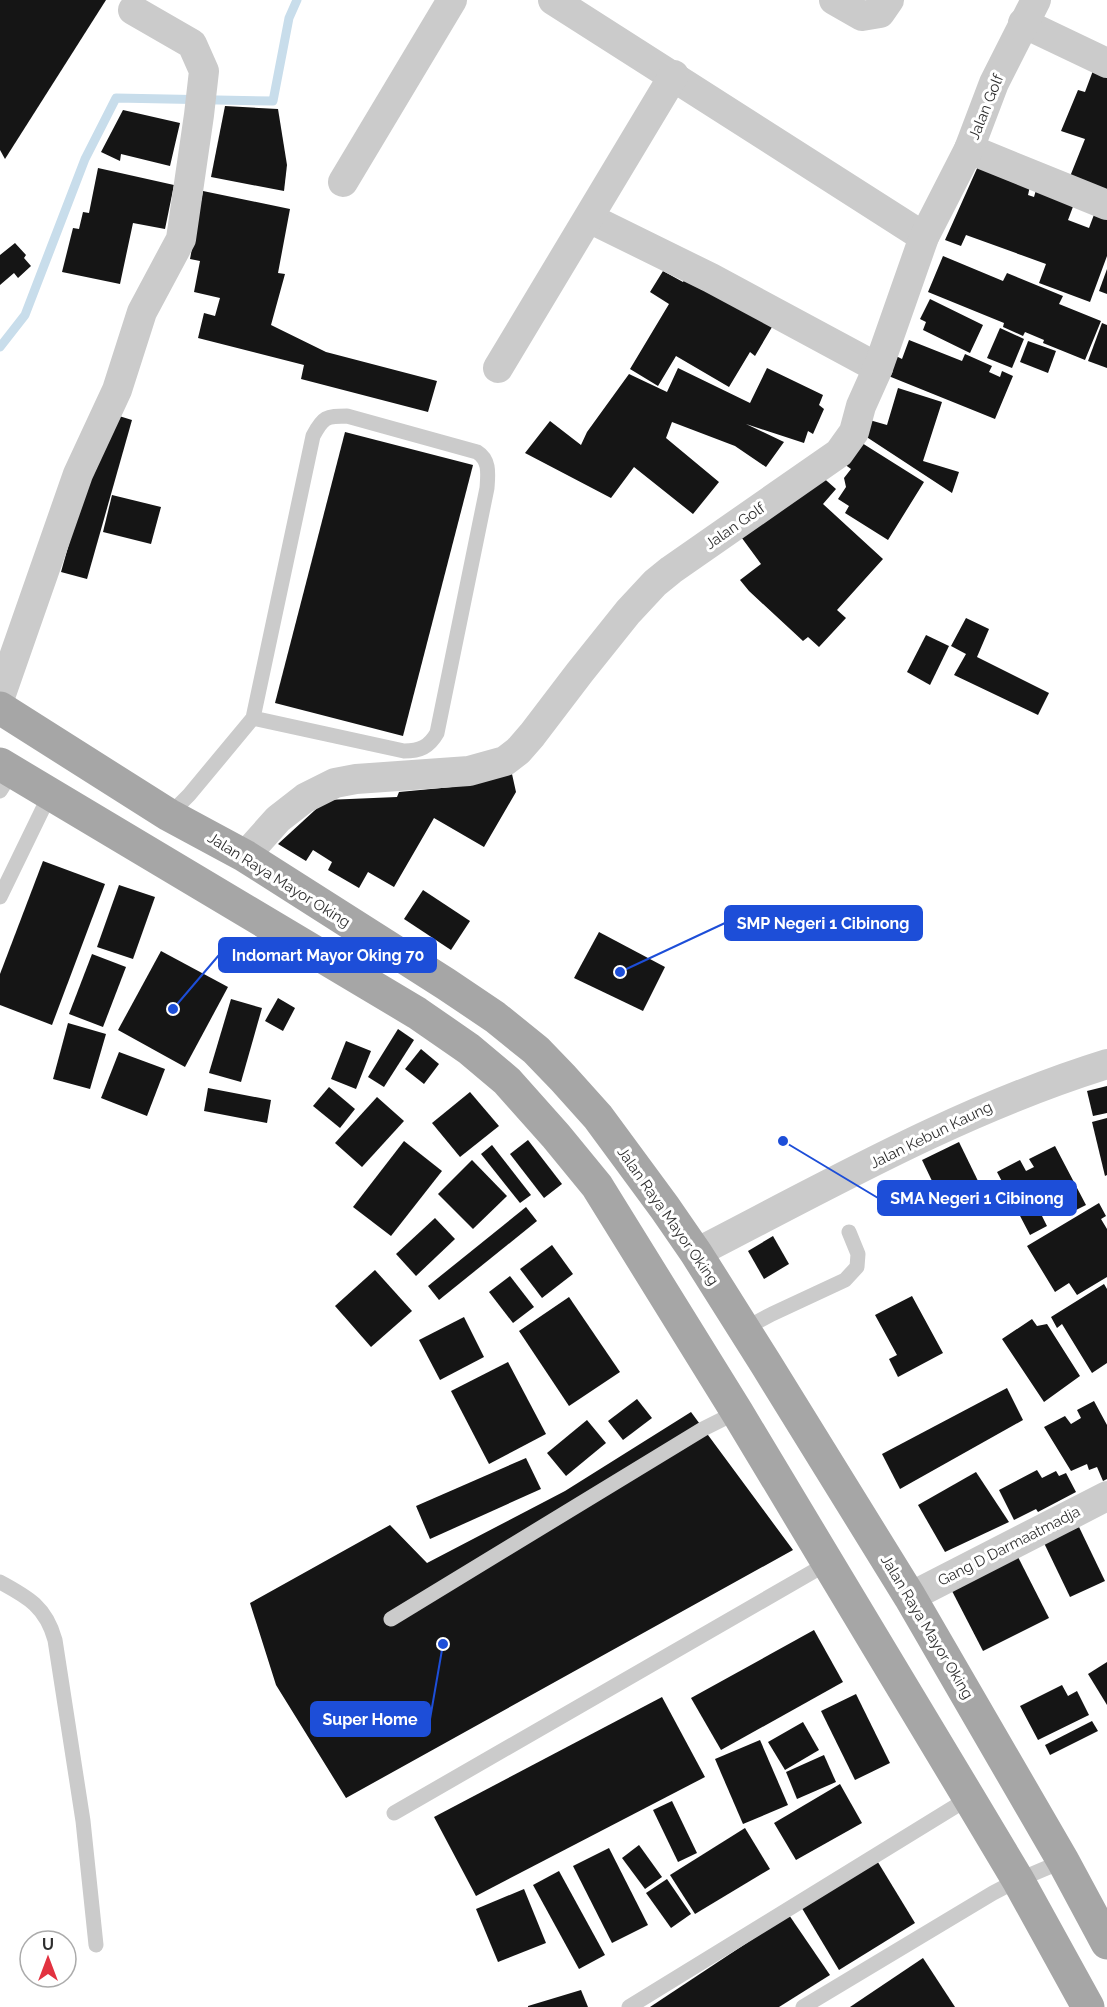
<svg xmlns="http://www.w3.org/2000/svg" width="1107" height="2007" font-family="Raleway,sans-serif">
  <rect width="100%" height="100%" fill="#fff"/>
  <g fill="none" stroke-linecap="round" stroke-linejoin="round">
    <!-- stream -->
    <polyline stroke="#c8ddeb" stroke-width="9" points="0,347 25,315 85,159 116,98 273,101 289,18 297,0"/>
  </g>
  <!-- building -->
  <g fill="#151515">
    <polygon points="0,0 106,0 5,159 0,150"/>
    <polygon points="1094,68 1107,73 1107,193 1069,179 1085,139 1061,131 1078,90 1085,92"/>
    <polygon points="225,106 278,109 287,165 284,191 211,177"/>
    <polygon points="123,110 180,123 170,166 121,154 120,161 101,152"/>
    <polygon points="979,164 1030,186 1028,195 1034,197 1036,190 1074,204 1068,220 1089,228 1095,212 1107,216 1107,256 1090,302 1039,283 1046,264 966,235 961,246 945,240"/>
    <polygon points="98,168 174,185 165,229 133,223 120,284 62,272 73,228 79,229 83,212 89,213"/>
    <polygon points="203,191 290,209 278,273 285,274 271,325 326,352 437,381 428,412 301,379 304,365 198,338 204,313 215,316 220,298 194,292 200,261 190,259"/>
    <polygon points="15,243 26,255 24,258 31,266 18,278 14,273 0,285 0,255"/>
    <polygon points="943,256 1003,281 1007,273 1063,296 1059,304 1101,321 1085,360 1043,343 1044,340 1025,332 1023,336 1003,327 1004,323 928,292"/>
    <polygon points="1107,269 1107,294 1099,291"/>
    <polygon points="663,271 683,282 690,271 775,322 755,356 750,352 729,387 676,356 658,386 630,369 669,304 650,292"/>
    <polygon points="930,299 983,325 970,353 923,330 926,322 920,319"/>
    <polygon points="1102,323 1107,325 1107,368 1088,361"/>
    <polygon points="1000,328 1024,339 1012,368 987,358"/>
    <polygon points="909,340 962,361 965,354 992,366 989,372 1000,377 1002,371 1013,376 995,419 886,375 894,355 902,359"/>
    <polygon points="1028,341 1056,351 1048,373 1020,362"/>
    <polygon points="678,368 750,403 767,368 823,395 819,405 824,409 813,434 808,431 804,443 746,424 784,442 766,467 735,446 672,422 666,438 719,482 693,514 634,467 611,498 525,453 550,421 581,445 587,432 629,374 667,392"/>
    <polygon points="898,388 942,402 923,461 959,472 952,493 862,434 866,419 887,425"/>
    <polygon points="106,412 132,420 87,579 61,572"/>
    <polygon points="345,432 473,465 403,736 275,703"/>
    <polygon points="854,438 924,482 888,540 845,513 849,506 838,499 846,487 844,478 851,469 840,461"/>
    <polygon points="819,474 836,489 823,504 883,559 837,610 846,618 819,647 808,637 803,641 749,591 740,580 761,564 736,530"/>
    <polygon points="112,495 161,507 151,544 103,532"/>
    <polygon points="966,618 989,629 977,657 1049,693 1038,715 954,675 966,654 951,646"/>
    <polygon points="926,635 949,646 930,685 907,672"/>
    <polygon points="512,774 516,792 484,847 434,818 394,887 368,872 359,888 328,870 332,862 313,850 306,861 278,844 326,800 397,797 399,792 452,787"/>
    <polygon points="43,861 105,884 52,1025 0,1005 0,974"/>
    <polygon points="119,885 155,897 133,959 97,947"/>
    <polygon points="423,890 470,921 451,950 404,919"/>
    <polygon points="599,932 665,967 643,1011 574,978"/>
    <polygon points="161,951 228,987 185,1067 118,1030"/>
    <polygon points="92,954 126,967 103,1027 69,1014"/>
    <polygon points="278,998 295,1008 283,1031 265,1021"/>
    <polygon points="231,999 262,1008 241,1082 209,1073"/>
    <polygon points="68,1023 106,1034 90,1089 53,1079"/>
    <polygon points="398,1029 414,1040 384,1087 368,1077"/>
    <polygon points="346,1041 371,1051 356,1089 331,1079"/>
    <polygon points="421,1049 439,1064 424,1084 405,1069"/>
    <polygon points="119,1052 165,1069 147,1116 101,1098"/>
    <polygon points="1107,1086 1107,1113 1093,1116 1087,1091"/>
    <polygon points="329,1087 355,1109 340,1128 313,1106"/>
    <polygon points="208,1088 271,1100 267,1123 204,1111"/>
    <polygon points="470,1092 499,1126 460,1157 432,1123"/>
    <polygon points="377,1097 404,1121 362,1167 335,1143"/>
    <polygon points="1107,1118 1107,1175 1105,1176 1092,1122"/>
    <polygon points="528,1140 562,1184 544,1198 510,1154"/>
    <polygon points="404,1141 442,1171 391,1236 353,1207"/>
    <polygon points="959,1142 980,1185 943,1204 922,1160"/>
    <polygon points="492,1145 531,1195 520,1203 481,1154"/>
    <polygon points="1055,1146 1086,1205 1066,1215 1062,1206 1042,1216 1047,1226 1030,1235 997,1172 1020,1160 1026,1171 1034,1167 1029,1159"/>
    <polygon points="472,1160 507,1196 473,1229 438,1194"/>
    <polygon points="1099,1203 1106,1216 1101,1219 1107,1229 1107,1277 1077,1295 1069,1283 1055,1292 1027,1246"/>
    <polygon points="526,1207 537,1221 439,1300 428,1286"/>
    <polygon points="435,1218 455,1239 416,1276 396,1254"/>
    <polygon points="773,1236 789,1264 764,1279 748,1251"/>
    <polygon points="552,1245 573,1274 542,1298 520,1269"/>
    <polygon points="375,1270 412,1311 371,1347 335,1306"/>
    <polygon points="510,1276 534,1307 513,1323 489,1292"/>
    <polygon points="1104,1284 1107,1289 1107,1363 1092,1373 1062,1324 1057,1328 1051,1317"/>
    <polygon points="912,1296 943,1353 898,1377 889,1359 897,1355 875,1315"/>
    <polygon points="569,1297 620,1372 569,1406 519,1331"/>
    <polygon points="464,1317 484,1357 440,1380 419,1340"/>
    <polygon points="1032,1319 1037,1326 1047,1324 1080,1376 1044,1402 1002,1339"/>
    <polygon points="508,1362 546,1434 489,1464 451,1391"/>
    <polygon points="1007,1388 1023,1420 900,1489 882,1454"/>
    <polygon points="637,1399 652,1418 623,1440 608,1421"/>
    <polygon points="1094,1401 1107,1425 1107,1479 1103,1481 1097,1467 1089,1470 1087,1464 1071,1471 1044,1427 1065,1416 1071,1424 1081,1418 1077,1410"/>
    <polygon points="691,1412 793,1550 346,1798 276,1685 250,1603 390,1525 427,1563 565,1491"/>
    <polygon points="587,1420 606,1443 566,1476 547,1453"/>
    <polygon points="526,1458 541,1489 430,1539 416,1506"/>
    <polygon points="1037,1470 1042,1478 1056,1471 1059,1476 1066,1473 1076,1492 1038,1512 1036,1509 1014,1520 999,1490"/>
    <polygon points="976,1472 1009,1522 945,1552 918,1505"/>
    <polygon points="1079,1527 1105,1581 1070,1597 1044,1543"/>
    <polygon points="1018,1557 1049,1618 983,1651 952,1591"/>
    <polygon points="814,1630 843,1682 721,1750 691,1698"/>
    <polygon points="1107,1662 1107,1705 1088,1674"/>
    <polygon points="1062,1685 1068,1696 1077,1691 1089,1715 1038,1740 1020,1706"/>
    <polygon points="856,1694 890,1763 855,1780 821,1711"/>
    <polygon points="662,1697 705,1777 476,1896 434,1817"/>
    <polygon points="1092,1721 1098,1731 1050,1755 1045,1745"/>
    <polygon points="803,1722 819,1750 785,1770 768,1742"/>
    <polygon points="760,1740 788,1805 743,1824 715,1759"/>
    <polygon points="824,1755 836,1782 797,1799 786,1772"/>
    <polygon points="840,1784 862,1823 796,1860 774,1823"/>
    <polygon points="672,1801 697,1853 678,1862 653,1810"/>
    <polygon points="745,1828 770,1869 695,1914 670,1875"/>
    <polygon points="639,1845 662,1877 645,1889 622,1858"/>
    <polygon points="609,1848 648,1925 612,1943 573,1866"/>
    <polygon points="876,1859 915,1923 839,1970 800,1905"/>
    <polygon points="559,1871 605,1955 579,1969 533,1885"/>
    <polygon points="667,1879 691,1914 671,1928 646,1893"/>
    <polygon points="524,1889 546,1943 498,1962 476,1909"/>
    <polygon points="789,1915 830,1975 779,2007 650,2007"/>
    <polygon points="923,1958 955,2007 850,2007"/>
    <polygon points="581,1990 588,2007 528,2007 528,2006"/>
  </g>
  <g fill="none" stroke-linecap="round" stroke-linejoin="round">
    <!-- service -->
    <g stroke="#cbcbcb" stroke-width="15">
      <polyline points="0,791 12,772"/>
      <path d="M169,815L189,795L253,718L313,436C323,417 326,416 347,416L477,452C490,460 488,474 487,488L437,733C429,747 420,751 404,751L253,718"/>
      <polyline points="0,897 50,794"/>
      <polyline points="744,1329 772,1314 845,1280 857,1267 858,1254 849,1232"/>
      <path d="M0,1582C28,1597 46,1607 55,1640L83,1821L96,1945"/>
      <polyline points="391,1619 703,1429 737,1412"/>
      <polyline points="394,1813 828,1563"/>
      <polyline points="629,2007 969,1798"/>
      <polyline points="803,2007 993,1893 1018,1880 1063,1861"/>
    </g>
    <!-- minor -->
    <g stroke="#cbcbcb" stroke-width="30">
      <polyline points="553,0 924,237"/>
      <polyline points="834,0 862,16 880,13 889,0"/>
      <polyline points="1023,23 1107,63"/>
      <polyline points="969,149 1107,205"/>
      <polyline points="343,182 452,0"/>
      <polyline points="589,218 711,278 878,368"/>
      <polyline points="498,368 674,75"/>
      <polyline points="0,697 78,474 117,390 142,312 181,239 199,115 204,71 192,44 133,10"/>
      <polyline points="245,856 278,819 305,798 335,783 356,779 469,771 505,761 518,751 532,735 580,672 628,612 655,583 671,570 839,453 854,432 861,406 878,368 924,237 969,149 994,83 1036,0"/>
      <path d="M696,1253C830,1184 962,1109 1107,1064"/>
      <polyline points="910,1597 1107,1496"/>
    </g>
    <!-- primary -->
    <g stroke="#a6a6a6" stroke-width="33">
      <polyline points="0,708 169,815 245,856 446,984 495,1017 536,1050 563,1078 598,1117 665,1208 696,1253 766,1364 910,1597 1063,1861 1107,1943"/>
      <polyline points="0,764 417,1013 469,1049 507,1081 556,1136 597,1186 737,1412 969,1798 1018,1880 1088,2007"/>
    </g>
  </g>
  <g text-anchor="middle" stroke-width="6" stroke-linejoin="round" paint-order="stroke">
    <!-- street labels -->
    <g font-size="15" fill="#2e2e2e" stroke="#fff">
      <text transform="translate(986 107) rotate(-68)" y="5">Jalan Golf</text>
      <text transform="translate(735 526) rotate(-35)" y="5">Jalan Golf</text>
      <text transform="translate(279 880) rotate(32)" y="5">Jalan Raya Mayor Oking</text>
      <text transform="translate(931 1135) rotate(-26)" y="5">Jalan Kebun Kaung</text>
      <text transform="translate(668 1216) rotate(55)" y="5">Jalan Raya Mayor Oking</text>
      <text transform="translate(1009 1546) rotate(-27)" y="5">Gang D Darmaatmadja</text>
      <text transform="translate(927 1627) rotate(59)" y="5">Jalan Raya Mayor Oking</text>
    </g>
  </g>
  <!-- callouts -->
  <path fill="none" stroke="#1d4ed8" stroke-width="2" d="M620 972L725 923M173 1009L219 955M783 1141L878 1198M443 1644L430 1719"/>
  <g fill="#1d4ed8" stroke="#fff" stroke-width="2">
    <circle cx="620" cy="972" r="6"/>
    <circle cx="173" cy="1009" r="6"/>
    <circle cx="783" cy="1141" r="6"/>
    <circle cx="443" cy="1644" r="6"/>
  </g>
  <g fill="#1d4ed8" stroke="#1d4ed8" stroke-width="2">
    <rect x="725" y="906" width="197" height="34" rx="6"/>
    <rect x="219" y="938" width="217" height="34" rx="6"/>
    <rect x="878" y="1181" width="198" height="34" rx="6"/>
    <rect x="311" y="1702" width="119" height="34" rx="6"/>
  </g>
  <g font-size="16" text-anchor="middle" font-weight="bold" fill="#fff">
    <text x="823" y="929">SMP Negeri 1 Cibinong</text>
    <text x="328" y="961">Indomart Mayor Oking 70</text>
    <text x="977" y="1204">SMA Negeri 1 Cibinong</text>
    <text x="370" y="1725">Super Home</text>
  </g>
  <!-- north arrow -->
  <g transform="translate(48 1959)"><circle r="28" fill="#ffffff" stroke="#ababab" stroke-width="1.5"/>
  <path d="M0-4.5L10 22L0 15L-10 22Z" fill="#e23240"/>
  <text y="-9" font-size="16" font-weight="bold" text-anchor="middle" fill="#2e2e2e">U</text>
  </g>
</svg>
